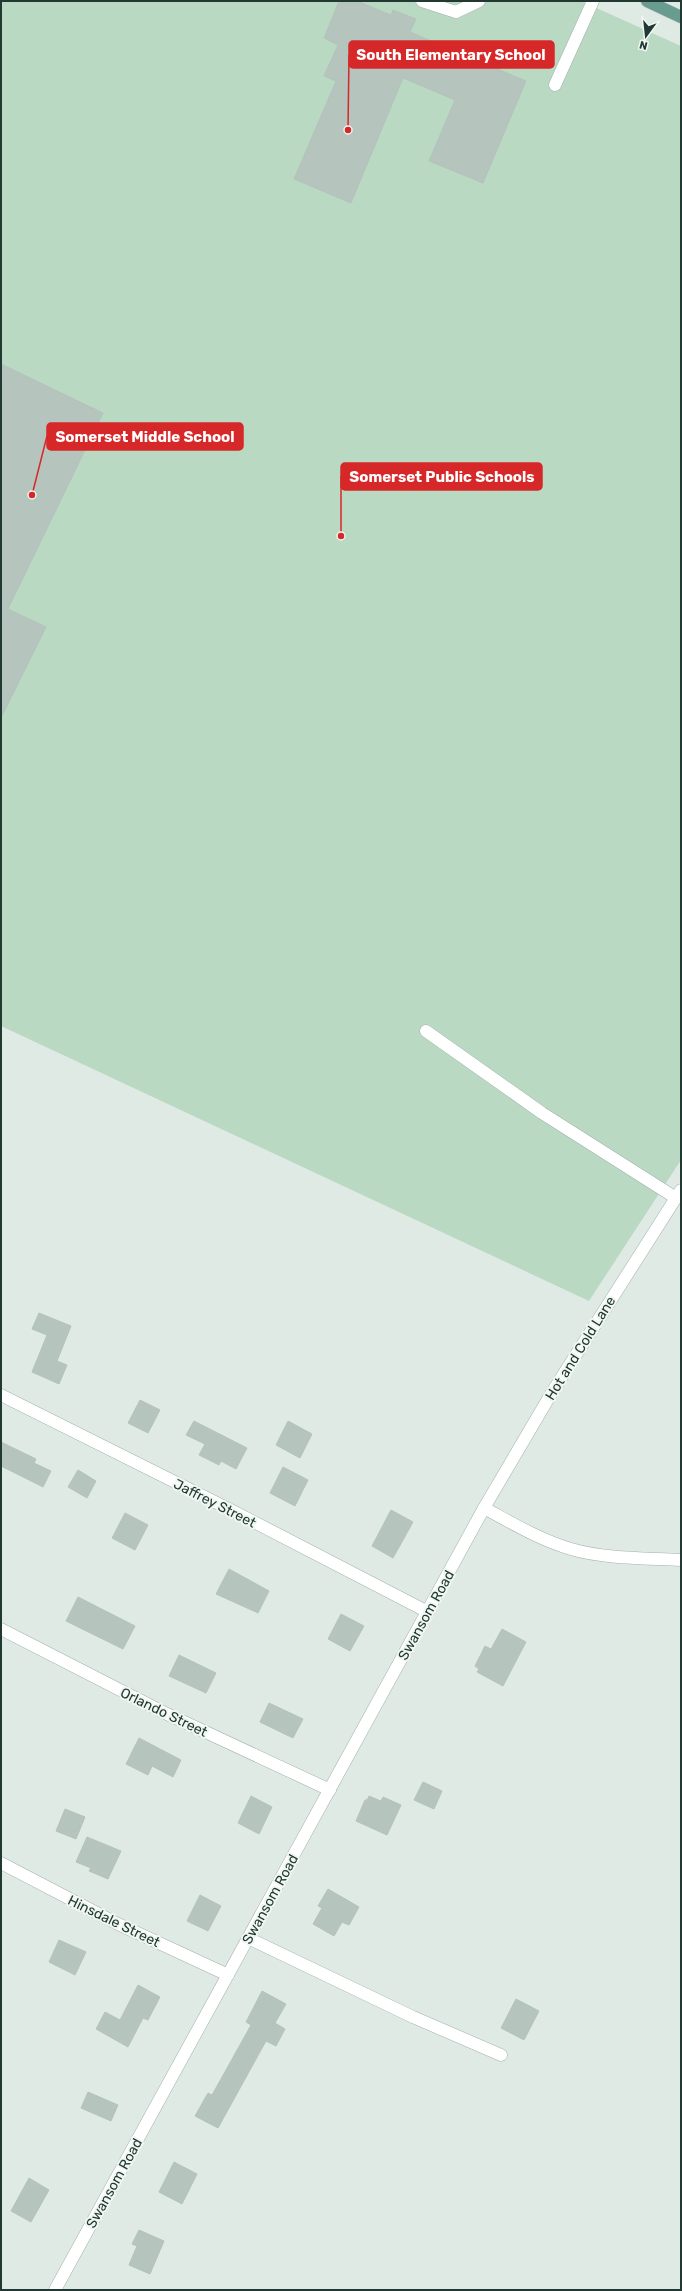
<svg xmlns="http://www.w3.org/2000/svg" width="682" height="2291" font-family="Rubik,sans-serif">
  <rect width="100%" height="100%" fill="#e0eae5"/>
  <!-- green -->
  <polygon fill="#bad9c3" points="1,1 581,1 681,46 681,1160 589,1301 1,1026"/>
  <!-- building -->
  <g fill="#b6c4be" stroke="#b3c3bc">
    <polygon points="339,1 357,1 391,15 393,10 416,19 410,32 526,81 483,183 429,161 455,100 403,78 351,203 294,179 336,81 324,76 338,45 324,38"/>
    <polygon points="1,364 103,413 8,609 46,627 1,718"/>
    <polygon points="39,1313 71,1326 57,1361 67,1365 59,1384 32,1372 47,1335 32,1329"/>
    <polygon points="140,1400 160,1410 148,1433 128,1423"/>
    <polygon points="194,1421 247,1448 236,1469 221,1461 219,1465 199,1455 205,1444 186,1435"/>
    <polygon points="288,1421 312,1434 300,1458 276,1445"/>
    <polygon points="1,1442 36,1459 34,1463 51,1471 43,1487 1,1466"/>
    <polygon points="283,1467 308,1480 295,1506 270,1493"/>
    <polygon points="78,1470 96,1481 87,1498 68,1487"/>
    <polygon points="391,1510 413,1522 393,1558 372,1546"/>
    <polygon points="125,1513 148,1525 135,1550 112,1538"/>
    <polygon points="229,1569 269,1591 258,1613 216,1594"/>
    <polygon points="78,1597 135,1626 123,1649 66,1621"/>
    <polygon points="341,1614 364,1626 350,1651 328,1639"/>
    <polygon points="502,1629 526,1642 503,1686 477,1672 479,1669 475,1666 485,1646 491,1649"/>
    <polygon points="179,1655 216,1673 206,1693 169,1676"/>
    <polygon points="269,1703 303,1719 293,1738 260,1722"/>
    <polygon points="139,1738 181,1760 173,1777 152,1766 148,1775 126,1764"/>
    <polygon points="423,1782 442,1791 434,1809 414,1800"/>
    <polygon points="251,1796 272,1807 259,1834 238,1823"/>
    <polygon points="369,1796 381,1801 383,1797 401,1805 387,1835 356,1821 365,1800 367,1800"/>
    <polygon points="65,1809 85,1817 76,1839 56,1831"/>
    <polygon points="87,1837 121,1851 108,1879 89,1871 91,1868 76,1862"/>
    <polygon points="328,1889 359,1907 349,1925 342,1922 334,1936 313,1924 322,1908 318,1906"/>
    <polygon points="200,1895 221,1906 208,1931 187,1921"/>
    <polygon points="59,1940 86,1952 75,1975 49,1962"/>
    <polygon points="138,1985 160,1997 148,2020 143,2018 128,2047 96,2029 105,2012 120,2020"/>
    <polygon points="262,1991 286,2004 275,2023 285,2029 276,2046 266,2041 218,2128 195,2116 208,2093 212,2095 226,2070 251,2025 246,2022"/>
    <polygon points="516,1999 539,2011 524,2040 501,2028"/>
    <polygon points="88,2092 118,2105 111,2121 81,2108"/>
    <polygon points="174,2162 197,2174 182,2204 159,2192"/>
    <polygon points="29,2178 49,2190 31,2222 11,2211"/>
    <polygon points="139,2230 164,2241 150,2274 129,2265 137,2246 132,2244"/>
  </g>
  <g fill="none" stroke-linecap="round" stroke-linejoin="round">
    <defs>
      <g id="minor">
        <polyline points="422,1 456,12 479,1"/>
        <polyline points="555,85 593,1"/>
        <polyline points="426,1031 542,1113 676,1198"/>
        <polyline points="1,1395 225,1507 428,1612"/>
        <path d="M484,1508C512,1523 540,1540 571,1549C605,1559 645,1558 681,1560"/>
        <polyline points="1,1629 167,1714 330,1790"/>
        <polyline points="1,1863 118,1924 228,1975"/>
        <polyline points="248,1938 413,2017 501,2055"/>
        <polyline points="55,2290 484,1508 551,1394 681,1190"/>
      </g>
      <polyline id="major" points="647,1 681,17"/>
    </defs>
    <!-- minor casing -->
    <use href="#minor" stroke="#a3b1ac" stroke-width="13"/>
    <!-- major casing -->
    <use href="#major" stroke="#c1c7c6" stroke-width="13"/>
    <!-- minor -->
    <use href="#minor" stroke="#fff" stroke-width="12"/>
    <!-- major -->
    <use href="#major" stroke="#689c8f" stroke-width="12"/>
  </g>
  <g text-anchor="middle" stroke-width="4" stroke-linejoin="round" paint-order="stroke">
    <!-- street labels -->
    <g font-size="14" fill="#223833" stroke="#f0f7f3">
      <text transform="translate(580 1348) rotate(-58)" y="5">Hot and Cold Lane</text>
      <text transform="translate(215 1503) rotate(27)" y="5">Jaffrey Street</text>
      <text transform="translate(426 1615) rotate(-61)" y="5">Swansom Road</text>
      <text transform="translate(164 1712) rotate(26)" y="5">Orlando Street</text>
      <text transform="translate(270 1899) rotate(-61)" y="5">Swansom Road</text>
      <text transform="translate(114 1921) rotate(26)" y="5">Hinsdale Street</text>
      <text transform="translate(114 2183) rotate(-61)" y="5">Swansom Road</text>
    </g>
  </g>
  <!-- callouts -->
  <path fill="none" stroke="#d62828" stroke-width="1.5" d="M348 130L349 55M32 495L47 436M341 536L341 476"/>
  <g fill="#d62828" stroke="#f0f7f3" stroke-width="1.5">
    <circle cx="348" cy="130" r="4"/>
    <circle cx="32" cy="495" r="4"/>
    <circle cx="341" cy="536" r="4"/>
  </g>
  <g fill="#d62828" stroke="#d62828" stroke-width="1.5">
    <rect x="349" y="41" width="205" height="27" rx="4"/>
    <rect x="47" y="423" width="196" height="27" rx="4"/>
    <rect x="341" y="463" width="201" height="27" rx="4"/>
  </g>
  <g font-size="15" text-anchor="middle" font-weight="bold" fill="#fff">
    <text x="451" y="60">South Elementary School</text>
    <text x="145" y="442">Somerset Middle School</text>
    <text x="442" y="482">Somerset Public Schools</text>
  </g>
  <!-- border -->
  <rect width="682" height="2291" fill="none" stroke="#223833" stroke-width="4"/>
  <!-- north arrow -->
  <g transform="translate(646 36) rotate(195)" stroke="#f0f7f3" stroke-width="3" paint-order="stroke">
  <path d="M0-3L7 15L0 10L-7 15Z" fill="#223833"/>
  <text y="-6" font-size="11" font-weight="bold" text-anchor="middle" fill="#223833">N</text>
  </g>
</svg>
